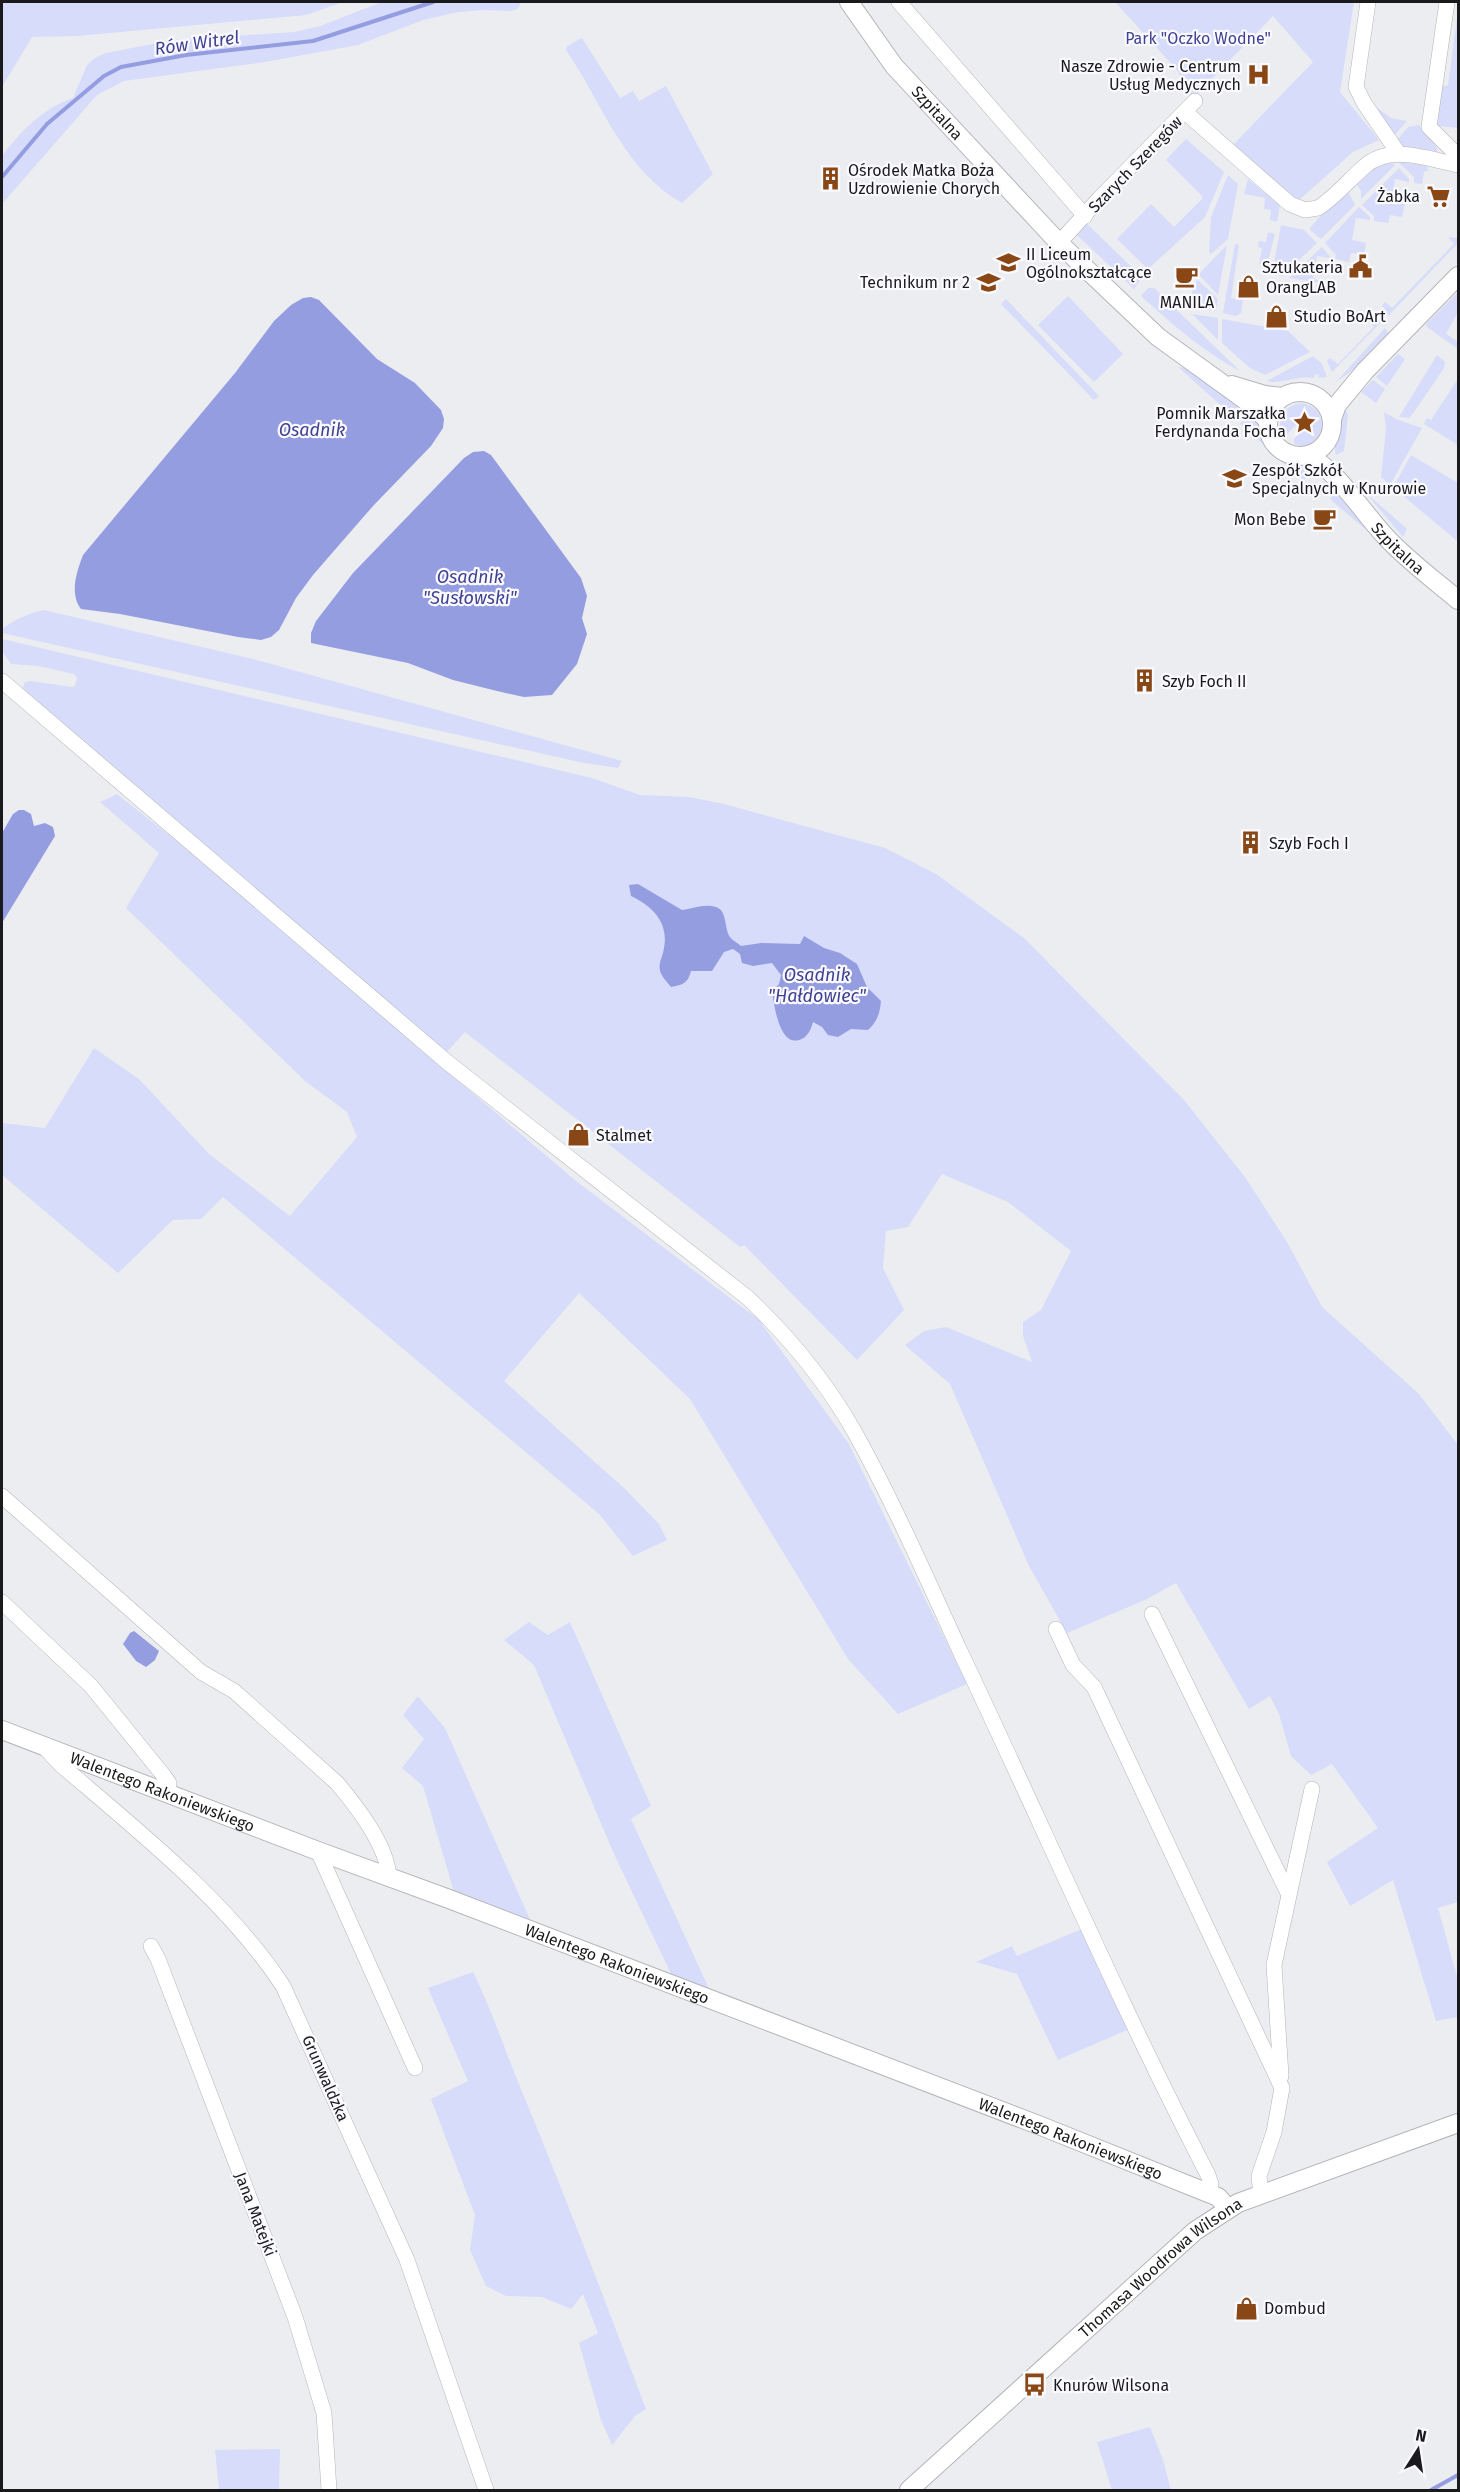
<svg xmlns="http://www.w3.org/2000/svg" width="1460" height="2492" font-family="'Fira Sans',sans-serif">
  <rect width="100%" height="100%" fill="#ecedf0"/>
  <!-- green -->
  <g fill="#d7dcfb">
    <polygon points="2,2 343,2 306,15 77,36 32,37 2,87"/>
    <path d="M382,2H521L518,9L511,11L485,10L458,12L423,20L358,45L265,62L124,81L97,95L2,204V156C21,131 43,108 73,98L87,65L95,58L106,53L173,40L294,32L320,26Z"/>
    <polygon points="1115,2 1354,2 1340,92 1379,140 1353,152 1297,202 1233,145 1313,62 1273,16 1192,99 1177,70"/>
    <polygon points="1458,11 1458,128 1438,126 1435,122 1439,85 1448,86"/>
    <path d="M582,38L620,98L633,91L639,101L666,86L713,174L682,203C623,170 602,102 566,50L567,46Z"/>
    <polygon points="1369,102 1391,118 1407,121 1393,137"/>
    <polygon points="1419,125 1437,148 1438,154 1404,151 1397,140 1408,127"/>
    <polygon points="1186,139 1224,172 1205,217 1148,269 1117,239 1151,204 1174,227 1202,199 1202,196 1166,160"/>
    <polygon points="1397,161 1427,166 1428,170 1424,172 1422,184 1414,183 1414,177"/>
    <polygon points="1390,162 1395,165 1361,199 1361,191 1356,183 1373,167"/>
    <polygon points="1399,168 1409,179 1409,182 1395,179 1391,201 1405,204 1402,217 1390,215 1388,223 1374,221 1374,216 1362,205"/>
    <polygon points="1228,175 1238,184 1228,239 1211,254 1209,252 1211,217"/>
    <polygon points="1248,179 1280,205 1277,222 1270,220 1271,210 1264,209 1265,198 1244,194"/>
    <polygon points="1348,191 1355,205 1321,239 1309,229 1325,211"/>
    <polygon points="1359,207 1370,217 1370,220 1356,218 1352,240 1366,243 1364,255 1351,253 1349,262 1335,259 1336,255 1325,243"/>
    <polygon points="1087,224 1142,277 1134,289 1077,235"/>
    <polygon points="1281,225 1304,230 1317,243 1282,276 1272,274"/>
    <polygon points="1268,232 1275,234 1267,265 1259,264 1262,248 1258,247 1259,241 1266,242"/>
    <polygon points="1448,237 1457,238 1458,243 1388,316 1382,305 1385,302 1392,308 1454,244"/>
    <polygon points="1235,244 1239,245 1231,298 1243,300 1241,313 1236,316 1223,313"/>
    <polygon points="1227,245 1218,295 1200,276 1200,273"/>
    <polygon points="1322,247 1331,258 1317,256 1313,279 1328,282 1327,284 1289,278"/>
    <polygon points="1198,280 1218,299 1216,311 1190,307 1193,286"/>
    <path d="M1148,288H1154L1240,371C1202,351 1172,324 1141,296Z"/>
    <polygon points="1458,292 1458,312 1446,334 1458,342 1458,349 1427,327 1426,324"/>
    <polygon points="1068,296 1123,354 1094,382 1038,325"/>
    <polygon points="1006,299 1099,396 1094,400 1001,304"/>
    <polygon points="1192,314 1218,318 1218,340"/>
    <polygon points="1371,316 1381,322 1332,372 1327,361 1330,358 1338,364 1374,327 1367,320"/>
    <polygon points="1222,319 1288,331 1310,352 1265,375 1250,368 1222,343"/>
    <polygon points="1385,328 1389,334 1364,362 1336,382"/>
    <polygon points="1398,354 1405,359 1387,386 1376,377"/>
    <polygon points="1437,355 1445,362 1444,368 1414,412 1409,418 1399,417"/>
    <path d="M1313,356L1322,364L1327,377L1318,378L1319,375L1315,374L1314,378C1296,375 1279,385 1267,381Z"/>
    <polygon points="1178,367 1189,369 1245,407 1235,418"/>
    <polygon points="1458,379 1458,445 1424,424 1427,418 1431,420"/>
    <polygon points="1373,380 1385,389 1376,403 1361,392"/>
    <path d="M1301,403C1328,407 1330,439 1305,447L1294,444V439L1301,430L1296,425L1287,434L1281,432C1277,417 1286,405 1301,403Z"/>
    <path d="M1345,408L1348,415L1344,451L1336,455C1333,442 1337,418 1345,408Z"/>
    <path d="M1252,411C1255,416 1261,421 1263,426C1268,441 1271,453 1286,460C1297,464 1308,464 1318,468L1304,480L1240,424Z"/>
    <polygon points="1384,412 1396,419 1422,428 1390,485 1381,477 1386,429"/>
    <polygon points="1411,455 1458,483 1458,537 1456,540 1395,489 1394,486"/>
    <polygon points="1336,491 1386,547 1330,499"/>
    <polygon points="1366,493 1407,529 1403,537"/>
    <path d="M44,610L253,659L622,761L618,768L584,763L2,633V629C14,620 29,613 44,610Z"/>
    <polygon points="2,639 592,778 640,795 689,797 724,804 885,848 936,874 1024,938 1184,1100 1245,1177 1287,1242 1322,1307 1419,1394 1458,1445 1458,1902 1438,1908 1458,1980 1458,2017 1436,2021 1393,1880 1350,1906 1327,1862 1378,1828 1332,1764 1311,1775 1291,1756 1279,1714 1270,1696 1249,1709 1176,1583 1145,1600 1067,1633 1029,1566 950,1384 905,1345 924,1331 946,1327 1032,1362 1023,1336 1023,1322 1041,1310 1071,1251 1008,1202 942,1174 908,1227 886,1231 883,1268 904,1310 857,1360 744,1245 740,1247 465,1032 445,1054 22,690 25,682 31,681 72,687 75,686 77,678 74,674 38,666 11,664 2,651"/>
    <polygon points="117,794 180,844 576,1181 759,1320 849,1444 967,1684 898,1714 848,1659 690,1399 579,1293 504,1381 625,1489 659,1524 667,1540 633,1556 599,1514 223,1197 201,1219 173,1220 118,1273 2,1175 2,1123 45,1128 94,1048 139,1079 209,1154 290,1216 357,1137 347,1112 305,1081 126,908 159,853 100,802"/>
    <polygon points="529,1622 548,1635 570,1622 651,1806 631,1819 711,1993 673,1978 614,1854 534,1665 504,1640"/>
    <polygon points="418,1696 445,1728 532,1924 454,1892 423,1786 402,1768 424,1739 403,1715"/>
    <polygon points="1082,1929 1127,2030 1058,2060 1017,1974 976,1962 1012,1946 1017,1956"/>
    <path d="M473,1972C490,2006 502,2042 516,2077C562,2187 604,2298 646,2409L635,2416L612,2445L601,2420L579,2343L598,2333L583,2294L571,2309L542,2297L506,2296L486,2286L470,2250L475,2215L431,2099L468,2081L428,1988Z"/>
    <polygon points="1150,2427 1163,2460 1171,2490 1112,2490 1097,2442"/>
    <polygon points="280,2449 279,2490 219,2490 215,2450"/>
  </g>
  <!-- water -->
  <g fill="#959de1">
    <path d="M311,297L319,300L377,359L415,383L441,410L444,419L443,428L431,446L373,506L313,575L296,598L279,630L271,637L261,640L238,637L120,614L81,609C69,593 77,571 83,555L235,373L274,321L291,305L303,298Z"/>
    <polygon points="484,451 491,455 581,578 587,596 582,618 587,634 577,664 552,695 524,697 497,691 453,680 408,663 311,643 311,633 316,621 353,573 464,458 473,452"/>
    <polygon points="19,810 24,810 31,814 34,826 45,823 53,827 55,836 2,923 2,833 13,814"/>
    <path d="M638,884L682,910C691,909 701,905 711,906C729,907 723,927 730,937C732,940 738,943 741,946L761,943L800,944L804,936L824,948L840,953L857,964L867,987L881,1001C880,1013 877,1022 868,1030L851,1029L838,1037L828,1035L822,1027L813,1022C811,1030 807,1038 799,1040C779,1046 774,1004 772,991L779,984L781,975L772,963L753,966L742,963L740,954L733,949L724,952L712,971H691C688,983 683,985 671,987C667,982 662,977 660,971C658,963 663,956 664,948C669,922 652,906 631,896L629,885Z"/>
    <polygon points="134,1631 159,1651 155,1660 146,1667 136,1661 123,1644 130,1633"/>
  </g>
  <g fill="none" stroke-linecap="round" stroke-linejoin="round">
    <!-- stream -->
    <g stroke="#959de1" stroke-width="4">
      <polyline points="2,177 47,124 104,76 121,67 186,55 313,41 433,2"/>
      <polyline points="1431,2490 1458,2475"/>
    </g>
    <defs>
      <g id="minor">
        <polyline points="899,2 1085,216"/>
        <polyline points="1368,2 1356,87 1364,103 1399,154"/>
        <polyline points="1447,2 1429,127 1458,156"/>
        <path d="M1185,112L1290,204L1305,210L1318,208C1335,197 1349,180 1364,167C1389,143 1428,159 1458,165"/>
        <polyline points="1059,243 1099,199 1195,101"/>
        <path d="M2,681L447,1062L748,1298C788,1336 826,1382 854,1431C893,1501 926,1577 960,1651C1043,1826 1119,2003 1208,2175L1211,2184L1210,2193"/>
        <path d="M2,1496L201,1672L234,1691L337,1783C357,1807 387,1845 389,1877"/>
        <polyline points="2,1602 91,1686 164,1776 169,1783 168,1793"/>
        <polyline points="1152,1614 1288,1893"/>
        <polyline points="1056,1629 1073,1665 1094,1687 1282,2088 1274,2132 1259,2176 1261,2195"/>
        <path d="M45,1748L61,1765C137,1830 228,1902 283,1986L407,2260L486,2490"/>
        <polyline points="318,1851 415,2068"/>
        <polyline points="151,1946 158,1959 295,2317 324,2413 329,2490"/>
        <polyline points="1281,2076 1274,1965 1312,1789"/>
      </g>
      <g id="tertiary">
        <path id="s1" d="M849,2L894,66L1059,243L1158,337L1256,408L1268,421"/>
        <polyline points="1232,385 1265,395 1282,397"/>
        <circle cx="1300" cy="424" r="32"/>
        <polyline points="1332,419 1337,405 1365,371 1458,276"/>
        <path id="s2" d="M1308,455C1340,474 1360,509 1385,536C1407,560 1433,579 1458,600"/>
        <path id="s3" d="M2,1730L318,1851L449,1899L1041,2126L1218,2197L1228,2208"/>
        <path id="s4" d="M909,2490L1195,2231L1238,2203L1458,2123"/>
      </g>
    </defs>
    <!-- minor casing -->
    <use href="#minor" stroke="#b4b5b8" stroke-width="16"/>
    <!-- tertiary casing -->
    <use href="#tertiary" stroke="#b4b5b8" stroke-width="20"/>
    <!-- minor -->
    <use href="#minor" stroke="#fff" stroke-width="15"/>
    <!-- tertiary -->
    <use href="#tertiary" stroke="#fff" stroke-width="18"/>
  </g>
  <!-- icons -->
  <defs>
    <symbol id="hospital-bare" viewBox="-9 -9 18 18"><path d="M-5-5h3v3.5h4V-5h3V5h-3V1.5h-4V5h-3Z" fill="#894716" stroke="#fafafe" stroke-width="2.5" paint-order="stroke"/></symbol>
    <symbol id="building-bare" viewBox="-9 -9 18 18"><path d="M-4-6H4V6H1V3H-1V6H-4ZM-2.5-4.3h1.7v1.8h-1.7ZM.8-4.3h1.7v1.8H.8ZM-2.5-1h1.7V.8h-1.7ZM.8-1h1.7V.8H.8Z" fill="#894716" stroke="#fafafe" stroke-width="2.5" paint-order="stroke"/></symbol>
    <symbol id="supermarket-bare" viewBox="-9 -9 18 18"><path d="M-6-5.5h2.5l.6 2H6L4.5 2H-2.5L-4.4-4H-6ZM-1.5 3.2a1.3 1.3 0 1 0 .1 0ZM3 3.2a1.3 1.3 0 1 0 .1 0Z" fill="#894716" stroke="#fafafe" stroke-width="2.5" paint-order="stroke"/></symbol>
    <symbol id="school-bare" viewBox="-9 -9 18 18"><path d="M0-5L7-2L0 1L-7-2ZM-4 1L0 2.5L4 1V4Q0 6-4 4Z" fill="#894716" stroke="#fafafe" stroke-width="2.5" paint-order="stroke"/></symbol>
    <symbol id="civic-bare" viewBox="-9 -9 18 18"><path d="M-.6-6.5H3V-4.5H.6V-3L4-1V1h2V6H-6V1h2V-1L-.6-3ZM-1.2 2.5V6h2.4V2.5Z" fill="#894716" stroke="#fafafe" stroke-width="2.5" paint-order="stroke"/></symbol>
    <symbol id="cafe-bare" viewBox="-9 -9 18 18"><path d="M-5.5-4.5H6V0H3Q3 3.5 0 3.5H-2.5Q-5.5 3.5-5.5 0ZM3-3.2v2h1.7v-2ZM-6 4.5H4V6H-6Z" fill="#894716" stroke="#fafafe" stroke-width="2.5" paint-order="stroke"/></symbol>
    <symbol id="shop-bare" viewBox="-9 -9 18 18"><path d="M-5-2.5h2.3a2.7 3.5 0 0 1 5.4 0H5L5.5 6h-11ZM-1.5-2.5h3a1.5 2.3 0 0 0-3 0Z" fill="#894716" stroke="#fafafe" stroke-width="2.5" paint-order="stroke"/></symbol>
    <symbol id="sight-bare" viewBox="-9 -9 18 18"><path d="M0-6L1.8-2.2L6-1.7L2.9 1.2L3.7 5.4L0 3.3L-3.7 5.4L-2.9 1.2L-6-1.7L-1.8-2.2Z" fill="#894716" stroke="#fafafe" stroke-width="2.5" paint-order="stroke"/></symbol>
    <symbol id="bus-bare" viewBox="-9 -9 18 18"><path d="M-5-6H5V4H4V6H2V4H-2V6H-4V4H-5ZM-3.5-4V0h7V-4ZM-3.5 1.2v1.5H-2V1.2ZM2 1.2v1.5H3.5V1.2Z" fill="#894716" stroke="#fafafe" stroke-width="2.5" paint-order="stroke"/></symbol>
  </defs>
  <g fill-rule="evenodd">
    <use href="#hospital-bare" x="1242" y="58" width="33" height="33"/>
    <use href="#building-bare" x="814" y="162" width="33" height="33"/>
    <use href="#supermarket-bare" x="1422" y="180" width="33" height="33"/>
    <use href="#school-bare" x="992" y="246" width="33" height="33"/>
    <use href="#civic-bare" x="1344" y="250" width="33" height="33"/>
    <use href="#cafe-bare" x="1170" y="260" width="33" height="33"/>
    <use href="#school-bare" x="972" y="266" width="33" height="33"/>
    <use href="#shop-bare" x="1232" y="270" width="33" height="33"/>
    <use href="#shop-bare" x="1260" y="300" width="33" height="33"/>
    <use href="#sight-bare" x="1288" y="406" width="33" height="33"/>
    <use href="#school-bare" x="1218" y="462" width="33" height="33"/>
    <use href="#cafe-bare" x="1308" y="502" width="33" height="33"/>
    <use href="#building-bare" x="1128" y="664" width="33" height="33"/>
    <use href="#building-bare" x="1234" y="826" width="33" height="33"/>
    <use href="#shop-bare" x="562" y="1118" width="33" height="33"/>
    <use href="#shop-bare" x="1230" y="2292" width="33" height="33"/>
    <use href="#bus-bare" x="1018" y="2368" width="33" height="33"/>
  </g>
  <g text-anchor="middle" stroke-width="4.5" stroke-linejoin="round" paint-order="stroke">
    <!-- park labels -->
    <g font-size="16" fill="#404293" stroke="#fafafe">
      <text x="1198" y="44">Park "Oczko Wodne"</text>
    </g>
    <!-- poi labels -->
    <g font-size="16" fill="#1a1a1c" stroke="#fafafe" text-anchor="start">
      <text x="1241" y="72" text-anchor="end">Nasze Zdrowie - Centrum<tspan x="1241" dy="18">Usług Medycznych</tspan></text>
      <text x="848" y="176">Ośrodek Matka Boża<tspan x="848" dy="18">Uzdrowienie Chorych</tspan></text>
      <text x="1420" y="202" text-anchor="end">Żabka</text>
      <text x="1026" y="260">II Liceum<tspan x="1026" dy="18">Ogólnokształcące</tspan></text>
      <text x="1343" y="273" text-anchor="end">Sztukateria</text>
      <text x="970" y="288" text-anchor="end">Technikum nr 2</text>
      <text x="1266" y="293">OrangLAB</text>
      <text x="1187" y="308" text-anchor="middle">MANILA</text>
      <text x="1294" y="322">Studio BoArt</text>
      <text x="1286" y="419" text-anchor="end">Pomnik Marszałka<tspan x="1286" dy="18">Ferdynanda Focha</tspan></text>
      <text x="1252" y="476">Zespół Szkół<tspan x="1252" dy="18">Specjalnych w Knurowie</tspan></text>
      <text x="1306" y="525" text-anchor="end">Mon Bebe</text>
      <text x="1162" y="687">Szyb Foch II</text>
      <text x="1269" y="849">Szyb Foch I</text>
      <text x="596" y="1141">Stalmet</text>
      <text x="1264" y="2314">Dombud</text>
      <text x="1053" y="2391">Knurów Wilsona</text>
    </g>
    <!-- street labels -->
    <g font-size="16" fill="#1a1a1c" stroke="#fafafe">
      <text dy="6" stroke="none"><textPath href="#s1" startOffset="142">Szpitalna</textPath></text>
      <text transform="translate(1135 164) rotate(-46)" y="6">Szarych Szeregów</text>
      <text dy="6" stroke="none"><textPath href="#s2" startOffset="130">Szpitalna</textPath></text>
      <text dy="6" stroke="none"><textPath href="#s3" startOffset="172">Walentego Rakoniewskiego</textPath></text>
      <text dy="6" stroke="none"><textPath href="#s3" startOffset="658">Walentego Rakoniewskiego</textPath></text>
      <text transform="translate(326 2078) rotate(66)" y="6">Grunwaldzka</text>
      <text dy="6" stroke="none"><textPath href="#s3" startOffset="1144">Walentego Rakoniewskiego</textPath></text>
      <text transform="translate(256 2214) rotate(69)" y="6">Jana Matejki</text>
      <text dy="6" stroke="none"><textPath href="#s4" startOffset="336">Thomasa Woodrowa Wilsona</textPath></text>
    </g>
    <!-- water labels -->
    <g font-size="18" font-style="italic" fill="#404293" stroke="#fafafe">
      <text transform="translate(197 43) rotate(-8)" y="6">Rów Witrel</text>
      <text x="312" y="436">Osadnik</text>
      <text x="470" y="583">Osadnik<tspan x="470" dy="21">"Susłowski"</tspan></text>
      <text x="817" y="981">Osadnik<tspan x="817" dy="21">"Hałdowiec"</tspan></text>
    </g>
  </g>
  <!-- border -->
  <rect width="1460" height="2492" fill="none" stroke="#1a1a1c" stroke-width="6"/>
  <!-- north arrow -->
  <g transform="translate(1418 2450) rotate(12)" stroke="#fafafe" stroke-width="4.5" paint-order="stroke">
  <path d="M0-4.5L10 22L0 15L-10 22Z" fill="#1a1a1c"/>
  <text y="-9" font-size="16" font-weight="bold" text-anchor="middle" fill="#1a1a1c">N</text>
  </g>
</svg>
